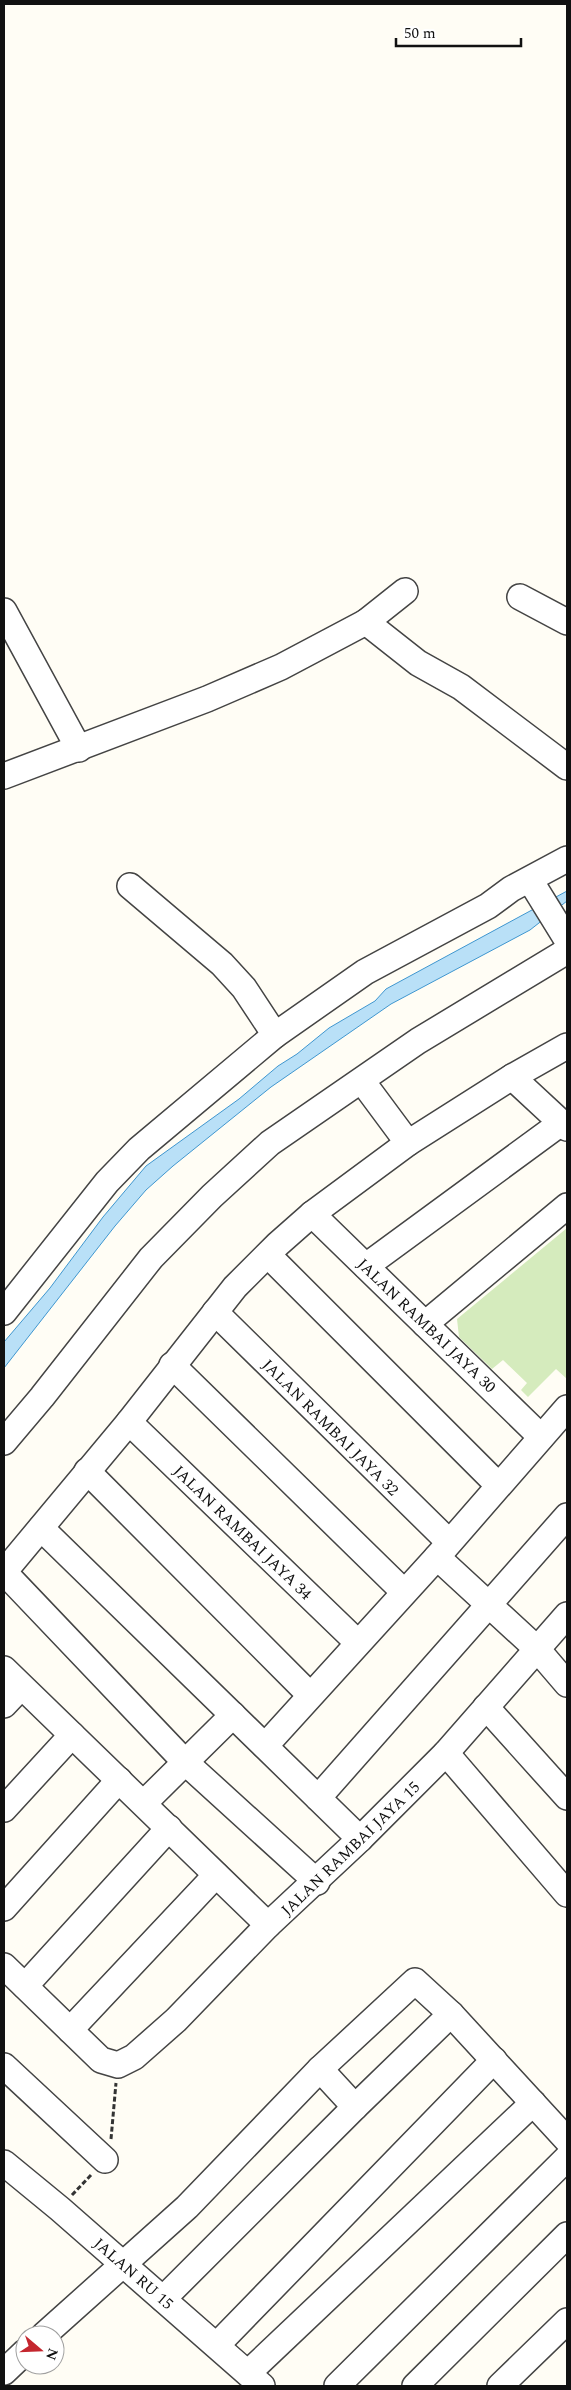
<svg xmlns="http://www.w3.org/2000/svg" width="571" height="2390" font-family="Spectral,serif">
  <rect width="100%" height="100%" fill="#fffdf5"/>
  <!-- green -->
  <polygon fill="#d5ebbd" points="567,1228 567,1379 556,1369 528,1397 521,1390 527,1383 503,1360 492,1369 459,1337 457,1319"/>
  <!-- water -->
  <polygon fill="#b9e0f7" stroke="#3f96cf" points="567,891 567,901 530,930 391,1004 271,1087 173,1166 146,1190 115,1226 4,1368 4,1342 50,1288 103,1217 146,1166 239,1099 278,1066 297,1054 329,1028 375,1001 386,989"/>
  <g fill="none" stroke-linecap="round" stroke-linejoin="round">
    <defs>
      <g id="minor">
        <polyline points="520,597 567,622"/>
        <polyline points="4,611 79,749"/>
        <polyline points="366,622 418,663 461,687 567,767"/>
        <polyline points="4,776 207,699 281,667 366,622 405,591"/>
        <polyline points="530,880 567,940"/>
        <polyline points="130,886 222,964 244,988 275,1035"/>
        <polyline points="512,1077 567,1128"/>
        <polyline points="362,1081 408,1143"/>
        <polyline points="312,1214 541,1437"/>
        <polyline points="268,1255 498,1485"/>
        <polyline points="366,1266 561,1123"/>
        <polyline points="4,1312 107,1182 139,1149 275,1035 365,972 488,906 511,889 567,859"/>
        <polyline points="215,1312 448,1541"/>
        <polyline points="425,1324 567,1206"/>
        <polyline points="172,1365 404,1592"/>
        <polyline points="129,1422 357,1642"/>
        <polyline points="4,1442 42,1397 151,1258 212,1196 270,1143 418,1041 567,951"/>
        <polyline points="87,1471 310,1695"/>
        <polyline points="41,1528 360,1839"/>
        <polyline points="437,1557 537,1649 567,1684"/>
        <polyline points="4,1572 129,1422 235,1287 278,1244 312,1214 408,1143 512,1077 567,1046"/>
        <polyline points="4,1572 185,1762 317,1882"/>
        <polyline points="4,1669 268,1925"/>
        <polyline points="4,1705 21,1687"/>
        <polyline points="486,1707 567,1797"/>
        <polyline points="265,1746 437,1557 567,1408"/>
        <polyline points="446,1753 567,1894"/>
        <polyline points="318,1798 567,1516"/>
        <polyline points="144,1803 233,1715"/>
        <polyline points="4,1809 72,1735"/>
        <polyline points="4,1908 119,1780"/>
        <polyline points="4,1966 101,2060 118,2065 134,2057 176,2020 268,1925 360,1839 446,1753 567,1615"/>
        <polyline points="25,1986 169,1828"/>
        <polyline points="70,2030 216,1875"/>
        <polyline points="4,2066 105,2160"/>
        <polyline points="320,2069 355,2107"/>
        <polyline points="4,2163 60,2209 262,2386"/>
        <polyline points="163,2299 355,2107 451,2014"/>
        <polyline points="44,2335 187,2207 320,2069 415,1981 451,2014 567,2140"/>
        <polyline points="217,2345 494,2060"/>
        <polyline points="4,2372 25,2352"/>
        <polyline points="248,2373 533,2103"/>
        <polyline points="337,2386 567,2158"/>
        <polyline points="415,2386 567,2235"/>
        <polyline points="500,2386 567,2321"/>
      </g>
    </defs>
    <!-- minor casing -->
    <use href="#minor" stroke="#444" stroke-width="28"/>
    <!-- path -->
    <g stroke="#333" stroke-width="3" stroke-dasharray="5 2.5" stroke-linecap="butt">
      <polyline points="111,2139 116,2083"/>
      <polyline points="72,2195 92,2174"/>
    </g>
    <!-- minor -->
    <use href="#minor" stroke="#fff" stroke-width="25"/>
  </g>
  <g text-anchor="middle" stroke-width="5" stroke-linejoin="round" paint-order="stroke">
    <!-- street labels -->
    <g font-size="16" fill="#111" stroke="#fff">
      <text transform="translate(427 1325) rotate(44)" y="6">JALAN RAMBAI JAYA 30</text>
      <text transform="translate(331 1427) rotate(45)" y="6">JALAN RAMBAI JAYA 32</text>
      <text transform="translate(243 1532) rotate(44)" y="6">JALAN RAMBAI JAYA 34</text>
      <text transform="translate(350 1848) rotate(-44)" y="6">JALAN RAMBAI JAYA 15</text>
      <text transform="translate(134 2273) rotate(41)" y="6">JALAN RU 15</text>
    </g>
  </g>
  <!-- border -->
  <rect width="571" height="2390" fill="none" stroke="#111111" stroke-width="10"/>
  <!-- north arrow -->
  <g transform="translate(40 2350) rotate(109)"><circle r="24" fill="#ffffff" stroke="#a0a0a0"/>
  <path d="M0-4L9 19L0 12L-9 19Z" fill="#c4262e"/>
  <text y="-8" font-size="14" font-weight="bold" text-anchor="middle" fill="#111111">N</text>
  </g>
  <!-- scale -->
  <path d="M396 38v8h125v-8" fill="none" stroke="#111111" stroke-width="2.5"/>
  <text x="404" y="38" font-size="15" fill="#111111" stroke="#ffffff" stroke-width="4" paint-order="stroke">50 m</text>
</svg>
